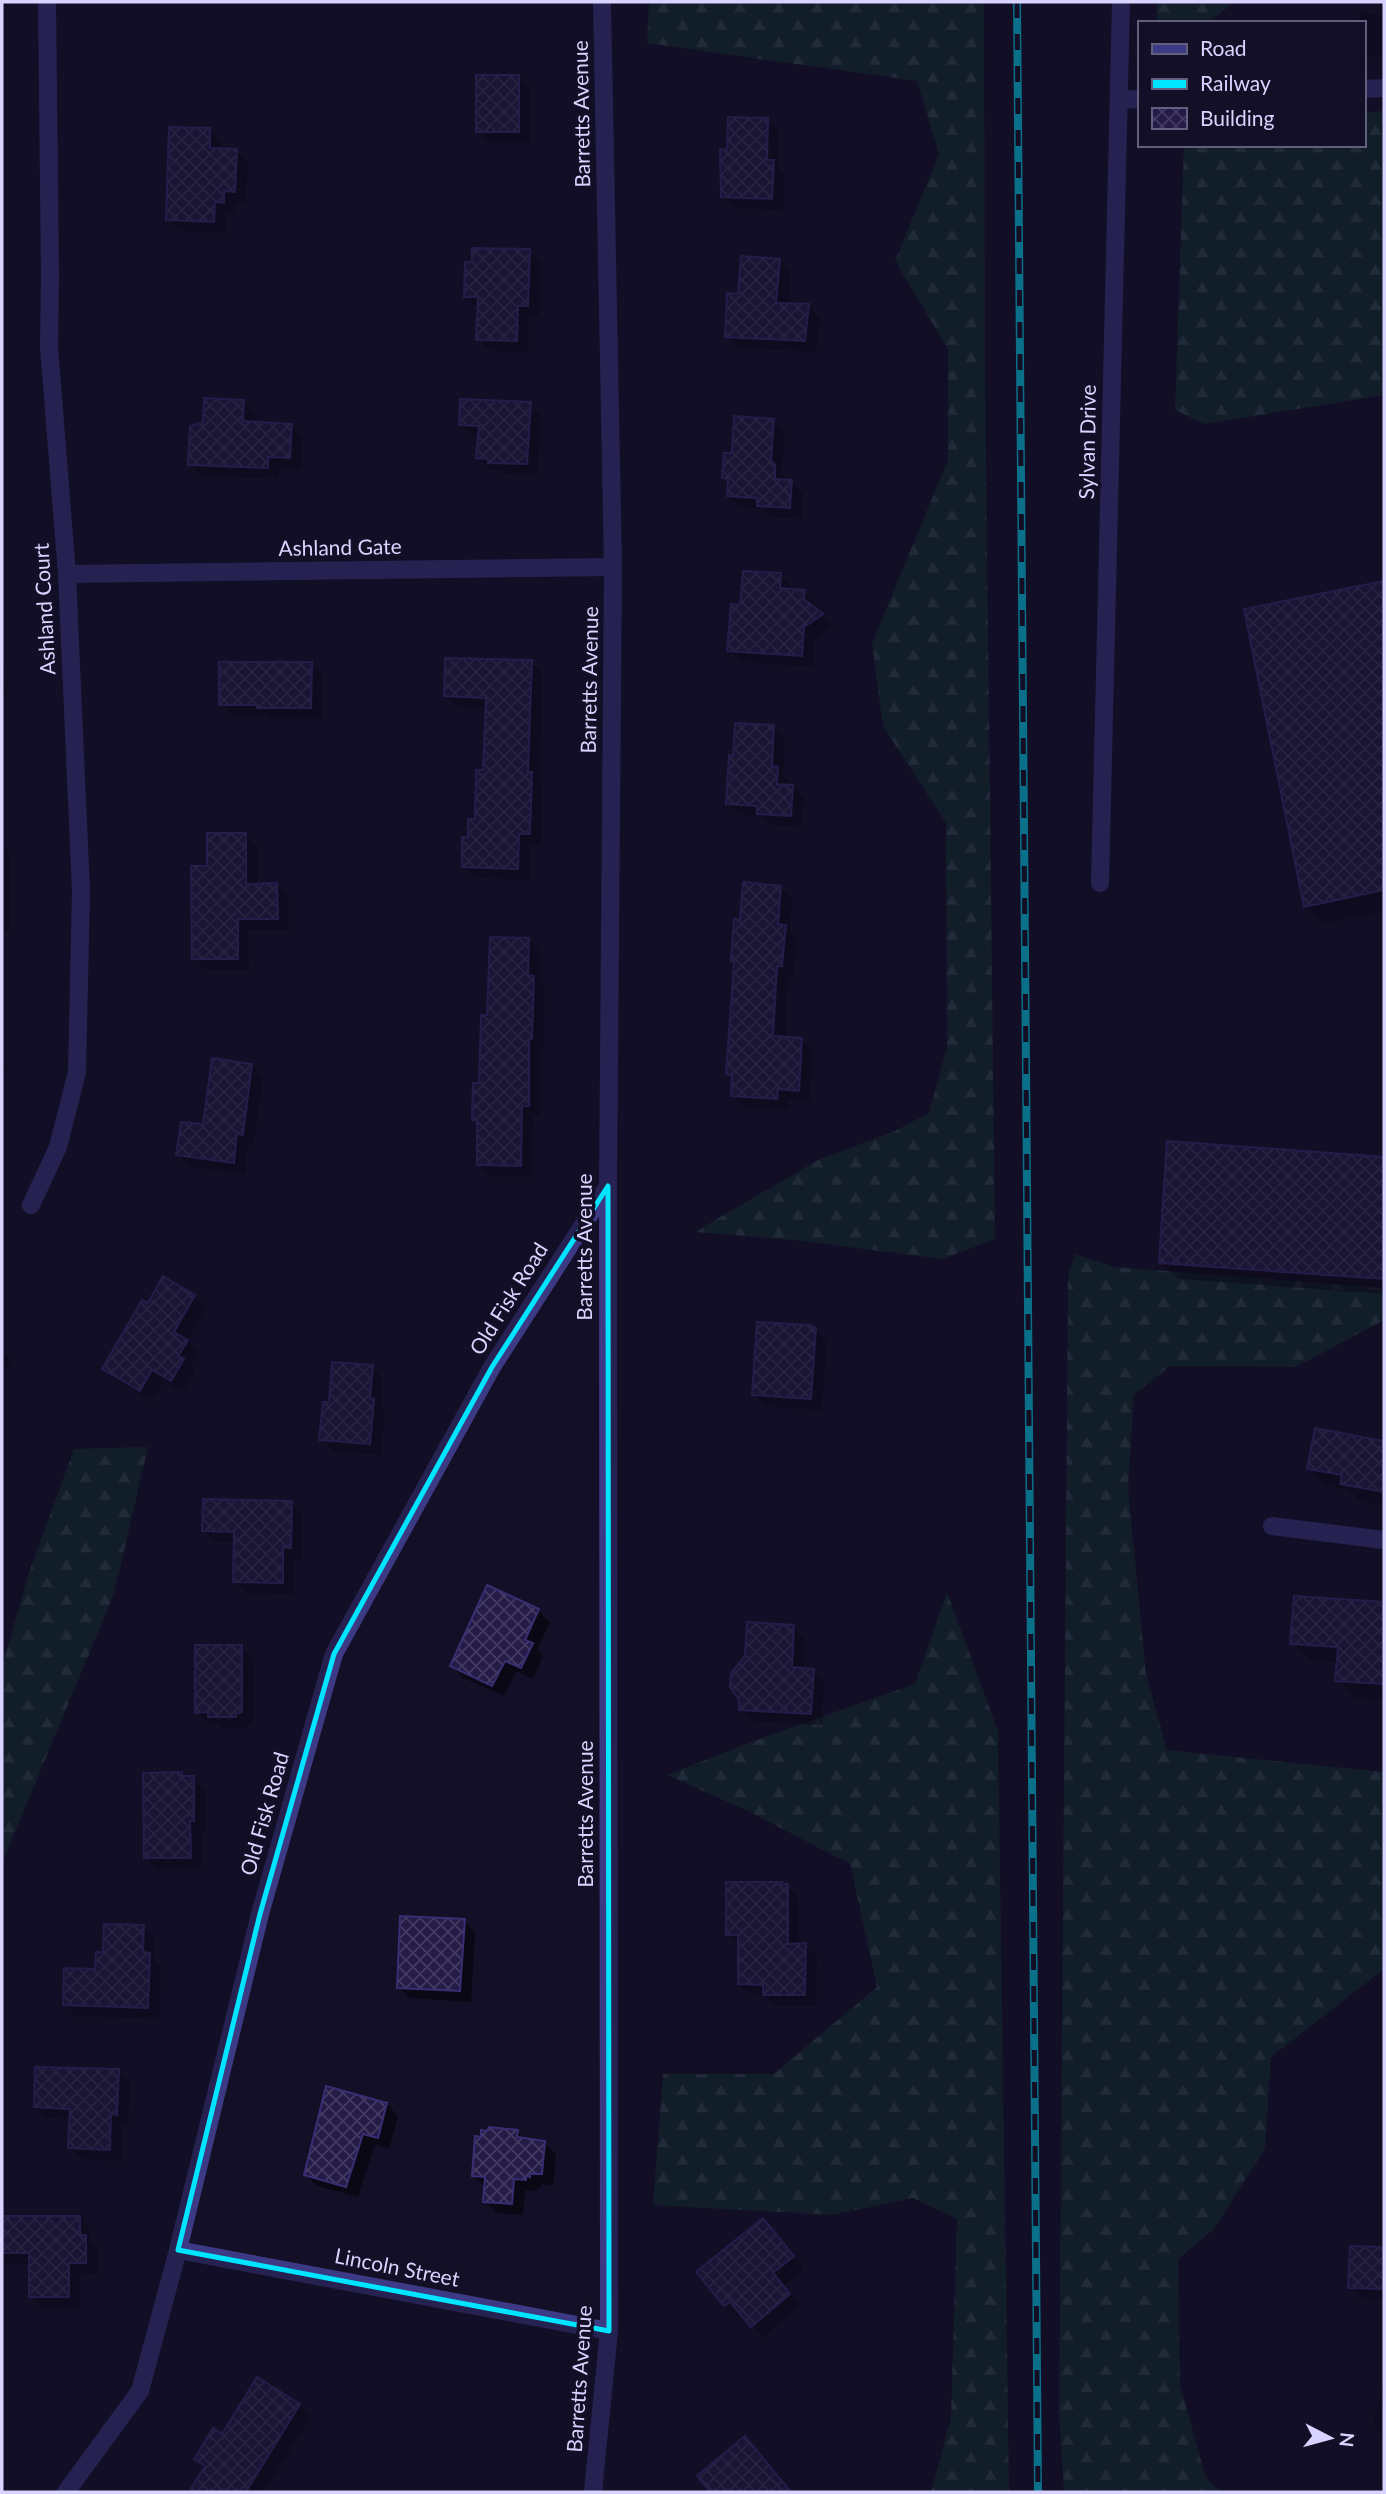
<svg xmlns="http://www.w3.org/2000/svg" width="1386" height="2494" font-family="Lato,sans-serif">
  <defs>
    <pattern id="forest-firs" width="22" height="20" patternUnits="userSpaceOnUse" patternTransform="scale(1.75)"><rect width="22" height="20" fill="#12302f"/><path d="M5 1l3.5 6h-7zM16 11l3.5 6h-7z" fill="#344d4e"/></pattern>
    <pattern id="building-cross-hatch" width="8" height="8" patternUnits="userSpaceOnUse" patternTransform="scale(1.75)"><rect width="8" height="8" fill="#241b47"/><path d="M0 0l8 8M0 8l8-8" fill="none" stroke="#433b63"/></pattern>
  </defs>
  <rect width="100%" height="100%" fill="#130f26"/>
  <!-- forest -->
  <g fill="url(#forest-firs)">
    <polygon points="649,2 984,2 985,376 995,1239 943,1259 794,1240 695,1232 818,1160 895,1131 929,1113 947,1047 946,823 883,726 872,643 948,460 948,349 895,261 939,154 917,81 647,43"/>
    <polygon points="1157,2 1234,2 1208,23 1157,23"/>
    <polygon points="1384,111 1384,395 1205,424 1175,410 1184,145 1363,145 1363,113"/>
    <polygon points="1075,1254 1115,1267 1384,1288 1384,1320 1296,1367 1170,1366 1134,1395 1128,1488 1146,1674 1167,1750 1384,1772 1384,1969 1271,2057 1265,2148 1214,2229 1178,2259 1180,2385 1206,2478 1221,2492 1064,2492 1059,2413 1068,1277"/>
    <polygon points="148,1447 114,1594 2,1863 2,1667 28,1575 74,1449"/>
    <polygon points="947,1592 998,1731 1009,2492 931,2492 951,2418 957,2219 913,2198 832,2215 653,2205 663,2074 774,2074 877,1987 850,1864 748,1811 667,1775 751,1742 915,1684"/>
  </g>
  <!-- shadow -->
  <g fill="#0007">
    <polygon points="1360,12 1384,16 1384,58 1367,55 1363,51 1363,23 1358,23"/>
    <polygon points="519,77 530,89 530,143 489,143 477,131"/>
    <polygon points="767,120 779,131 778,167 784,173 783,210 734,208 722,196 728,151"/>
    <polygon points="210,130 221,142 221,150 236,151 248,163 246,203 235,202 235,214 226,213 225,233 179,231 168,219"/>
    <polygon points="529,251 541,262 539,317 529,317 528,352 490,351 478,339 478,308 466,296"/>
    <polygon points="779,261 791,273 788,305 808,306 820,318 816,352 739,348 727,336 739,296"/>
    <polygon points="244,402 255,413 255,424 292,425 303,437 301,469 279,468 279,479 202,476 190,464 205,424"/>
    <polygon points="530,404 541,415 538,475 501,474 497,470 489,469 478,457 480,437 473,436 461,425"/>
    <polygon points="773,421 785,432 782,474 786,481 791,482 803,493 801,519 771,517 762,509 740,507 728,496 729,483 724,478 733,455"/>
    <polygon points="780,575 792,587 791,591 804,592 815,603 815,610 833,626 815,639 813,667 741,662 729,650 742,607"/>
    <polygon points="1384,583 1384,911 1323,924 1305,906 1246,611"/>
    <polygon points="2,618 6,697 2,698 2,730"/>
    <polygon points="531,662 543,674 539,781 543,785 541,845 530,845 529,880 475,878 463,866 469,839 476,821 485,772 487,708 457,707 446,696"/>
    <polygon points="311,664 323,676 322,719 270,719 267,716 233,716 221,704"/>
    <polygon points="773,727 785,738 783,775 789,780 789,786 792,786 804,798 802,827 771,825 762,816 740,815 728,804 735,758"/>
    <polygon points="245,834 257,846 257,885 277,885 288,897 289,930 248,930 249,970 206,970 194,958 209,868"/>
    <polygon points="2,843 9,851 10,931 2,931"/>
    <polygon points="780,887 792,899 790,931 797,938 793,977 788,976 785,1038 801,1039 813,1051 810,1101 789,1100 788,1110 745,1107 733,1095 734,1080 728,1074 735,964 732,961 741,922"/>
    <polygon points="529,940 540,952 539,983 545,989 543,1050 540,1050 540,1117 533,1117 532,1177 490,1176 479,1165 479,1124 474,1119 488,1017"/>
    <polygon points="2,1062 8,1068 2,1075"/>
    <polygon points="252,1065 263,1077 254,1145 248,1144 245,1174 189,1166 178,1155 204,1126"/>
    <polygon points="1169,1143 1384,1159 1384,1294 1179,1279 1161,1262"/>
    <polygon points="163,1279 194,1296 206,1308 187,1341 198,1352 190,1367 195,1372 183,1392 164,1381 152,1401 116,1380 104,1369 148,1305"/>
    <polygon points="815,1329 827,1341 822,1410 765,1406 754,1394"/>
    <polygon points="2,1351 13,1363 2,1374"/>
    <polygon points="372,1367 383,1379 381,1408 385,1412 381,1455 333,1451 321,1439 330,1404"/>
    <polygon points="2,1411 7,1417 2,1422"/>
    <polygon points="1316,1430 1384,1442 1384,1506 1360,1501 1348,1489 1326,1486 1309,1468"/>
    <polygon points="291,1503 302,1514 301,1559 294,1558 294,1594 246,1593 235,1582 235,1542 215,1542 203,1530"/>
    <polygon points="488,1588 538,1611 550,1622 537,1650 543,1656 533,1679 516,1671 504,1696 464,1678 452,1666"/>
    <polygon points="1295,1598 1384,1604 1384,1700 1355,1698 1337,1680 1338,1662 1310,1660 1292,1643"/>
    <polygon points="793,1627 805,1639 803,1670 813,1670 824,1682 822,1725 752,1721 740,1709"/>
    <polygon points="241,1646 253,1658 253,1723 247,1725 247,1728 221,1728 216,1723 208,1724 196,1712"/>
    <polygon points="181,1774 185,1778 193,1778 205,1790 205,1832 201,1832 201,1869 157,1869 146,1857"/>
    <polygon points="781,1884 787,1886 799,1898 799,1945 805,1945 817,1957 816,2006 776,2006 765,1995 751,1995 739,1984 739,1946 728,1935"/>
    <polygon points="464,1921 475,1933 471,2002 410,1998 399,1987"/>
    <polygon points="143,1927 155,1939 154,1959 161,1966 159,2019 76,2016 65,2004 97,1971 105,1953"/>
    <polygon points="118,2071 130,2083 128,2125 122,2125 121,2161 82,2159 70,2148 71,2119 47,2118 35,2107"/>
    <polygon points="387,2104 398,2116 389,2149 375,2144 358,2197 317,2186 306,2175"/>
    <polygon points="517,2132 525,2140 544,2143 556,2154 553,2185 541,2184 541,2187 537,2187 537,2191 525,2190 523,2215 497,2213 485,2201 485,2187 473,2175"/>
    <polygon points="2,2218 79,2218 90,2230 91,2241 97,2248 97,2274 80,2273 80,2308 43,2308 31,2296 31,2264 2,2264"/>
    <polygon points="774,2232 804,2268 784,2286 800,2306 763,2337 742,2313 737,2317 699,2272"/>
    <polygon points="1352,2248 1384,2249 1384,2300 1362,2299 1350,2287"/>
    <polygon points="1384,2386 1384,2436 1372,2424"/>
    <polygon points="299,2405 311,2417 264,2492 197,2492 193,2488 205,2469 196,2459 223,2437"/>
  </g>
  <!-- building -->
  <g fill="url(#building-cross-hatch)" stroke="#3b2d73" stroke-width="2">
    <rect x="476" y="75" width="43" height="57"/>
    <polygon points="728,117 768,118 767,160 774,160 772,199 721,197 720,149 727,150"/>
    <polygon points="169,127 210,128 210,148 237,149 235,192 224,191 224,203 215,202 214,222 166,220"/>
    <polygon points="472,248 530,249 528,306 518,306 517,341 476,340 478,297 464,297 465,262 472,262"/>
    <polygon points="741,256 780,259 776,303 809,304 805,341 725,337 727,293 738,294"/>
    <polygon points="204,398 244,400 243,421 292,424 290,458 268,457 268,468 188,465 190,426 203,422"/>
    <polygon points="460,399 531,402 527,464 488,463 488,459 476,458 479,426 459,425"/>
    <polygon points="734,416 774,419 771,460 775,465 775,479 792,480 790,508 757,506 757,498 727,496 728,479 722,478 724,453 732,453"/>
    <polygon points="743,571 781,573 780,588 805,590 804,599 823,614 804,627 802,656 727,651 731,604 740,605"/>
    <polygon points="1384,581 1384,890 1304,907 1244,609"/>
    <polygon points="445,658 532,660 528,772 532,772 530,834 519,834 518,869 462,867 462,837 468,837 468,819 475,819 476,770 483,770 486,698 444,696"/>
    <polygon points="219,662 312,662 311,708 257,708 257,705 219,705"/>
    <polygon points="735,723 774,725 772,766 778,767 777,784 793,785 791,816 757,814 757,806 726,804 729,755 733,756"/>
    <polygon points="207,833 246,833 246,884 277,883 278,919 238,919 238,959 192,959 191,866 207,866"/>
    <polygon points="743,882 781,886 778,924 786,925 782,966 777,966 773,1036 802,1038 799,1091 778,1089 777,1099 731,1096 732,1075 726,1074 734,962 731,961 734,919 740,920"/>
    <polygon points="490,937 529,938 528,975 534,976 532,1039 529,1039 529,1106 522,1106 521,1166 477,1165 477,1120 472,1120 473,1083 479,1083 481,1015 487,1015"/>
    <polygon points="212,1058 252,1064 243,1135 237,1134 234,1163 176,1155 181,1122 203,1124"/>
    <polygon points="1167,1141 1384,1157 1384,1279 1159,1263"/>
    <polygon points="163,1276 195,1295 174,1332 188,1340 178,1356 184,1359 171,1381 152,1370 140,1391 102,1369 142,1300 148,1303"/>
    <polygon points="757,1322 810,1325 816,1328 811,1399 752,1395"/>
    <polygon points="332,1362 373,1365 370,1398 374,1399 370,1444 319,1440 323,1402 329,1402"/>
    <polygon points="1315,1428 1384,1441 1384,1492 1340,1484 1342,1475 1307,1469"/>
    <polygon points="203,1499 292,1501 291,1548 283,1547 283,1583 233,1582 234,1532 202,1531"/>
    <polygon points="487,1585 539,1609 525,1640 533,1643 521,1668 505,1661 492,1686 450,1666"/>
    <polygon points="1294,1596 1384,1602 1384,1684 1335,1681 1338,1647 1290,1644"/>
    <polygon points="747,1622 794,1625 792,1667 814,1669 811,1714 739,1710 739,1700 730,1687 731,1673 745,1656"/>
    <polygon points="195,1645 242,1645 242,1712 236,1714 236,1717 208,1717 208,1712 195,1713"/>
    <polygon points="182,1772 182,1776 194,1776 194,1821 190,1821 191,1858 144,1858 143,1773"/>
    <polygon points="726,1882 782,1882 781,1884 788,1884 788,1944 806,1943 805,1995 763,1995 763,1985 738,1984 738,1935 726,1935"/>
    <polygon points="400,1916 465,1919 460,1991 397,1988"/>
    <polygon points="104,1924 144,1925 143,1952 150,1953 148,2008 63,2005 64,1968 95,1969 96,1952 103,1952"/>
    <polygon points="35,2067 119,2069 117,2115 111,2114 110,2150 68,2148 70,2109 34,2107"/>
    <polygon points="326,2086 387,2103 378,2138 363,2134 346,2187 304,2175"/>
    <polygon points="489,2127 518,2130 517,2137 545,2141 542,2174 530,2174 530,2177 526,2176 526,2180 514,2179 512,2204 483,2202 485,2177 472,2176 475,2136 481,2137 481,2130 487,2131"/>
    <polygon points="2,2216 80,2216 80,2235 86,2235 86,2263 69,2263 69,2297 29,2297 29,2253 2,2253"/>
    <polygon points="763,2218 794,2256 773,2273 790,2294 751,2327 730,2302 724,2306 696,2272"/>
    <polygon points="1350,2246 1384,2247 1384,2289 1348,2288"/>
    <polygon points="257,2377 300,2404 246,2492 189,2492 205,2466 194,2459 213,2428 222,2434"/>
    <polygon points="745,2436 762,2457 791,2492 710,2492 697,2476"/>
  </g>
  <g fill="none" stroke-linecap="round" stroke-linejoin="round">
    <!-- service -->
    <g stroke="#3d3a85" stroke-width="18">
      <polyline points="1363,89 1384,88"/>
      <polyline points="1119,100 1139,99"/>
      <polyline points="1272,1526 1384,1540"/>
    </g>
    <!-- minor -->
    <g stroke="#3d3a85" stroke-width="18">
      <polyline points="67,574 613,567"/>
      <polyline points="1100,883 1121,2"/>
      <polyline points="31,1205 58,1147 77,1072 81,891 67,574 49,347 50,276 47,2"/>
      <polyline points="178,2250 609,2331"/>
      <polyline points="66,2492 140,2391 178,2250 260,1914 334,1654 492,1367 608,1186"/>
      <polyline points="593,2492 609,2331 608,1186 613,567 602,2"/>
    </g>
    <defs>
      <polyline id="rail" points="1017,2 1038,2492"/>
    </defs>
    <!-- rail casing -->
    <use href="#rail" stroke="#00e5ff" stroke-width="8"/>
    <!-- rail -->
    <use href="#rail" stroke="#130f26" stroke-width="5" stroke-dasharray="16" stroke-linecap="butt"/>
  </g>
  <!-- marked area -->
  <path d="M0 0H1386V2494H0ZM608,1186L609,2331L178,2250L260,1914L334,1654L492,1367Z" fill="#130f26" fill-opacity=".55" fill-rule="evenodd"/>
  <path fill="none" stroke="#00e5ff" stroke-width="5" stroke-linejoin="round" d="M608,1186L609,2331L178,2250L260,1914L334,1654L492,1367Z"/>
  <g text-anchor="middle" stroke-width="7" stroke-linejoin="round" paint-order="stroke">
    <!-- street labels -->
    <g font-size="21" fill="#d9d4ff" stroke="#130f26">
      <text transform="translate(582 114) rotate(-91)" y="7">Barretts Avenue</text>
      <text transform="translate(1088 442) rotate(-89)" y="7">Sylvan Drive</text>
      <text transform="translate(340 548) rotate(-1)" y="7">Ashland Gate</text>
      <text transform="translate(45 609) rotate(-93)" y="7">Ashland Court</text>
      <text transform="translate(590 680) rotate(-89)" y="7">Barretts Avenue</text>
      <text transform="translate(585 1247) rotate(-90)" y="7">Barretts Avenue</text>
      <text transform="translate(509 1299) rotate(-58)" y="7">Old Fisk Road</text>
      <text transform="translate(265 1814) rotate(-74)" y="7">Old Fisk Road</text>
      <text transform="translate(586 1814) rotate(-90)" y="7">Barretts Avenue</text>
      <text transform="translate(397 2268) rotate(11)" y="7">Lincoln Street</text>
      <text transform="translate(580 2379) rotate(-86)" y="7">Barretts Avenue</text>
    </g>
  </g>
  <!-- border -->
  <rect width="1386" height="2494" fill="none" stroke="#d9d4ff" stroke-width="7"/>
  <!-- legend -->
  <rect x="1138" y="21" width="228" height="126" fill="#130f26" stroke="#625e7d" stroke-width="2"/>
  <rect x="1152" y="44" width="35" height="10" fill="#3d3a85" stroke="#625e7d" stroke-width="2"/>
  <text x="1200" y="56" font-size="21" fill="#d9d4ff">Road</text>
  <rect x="1152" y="79" width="35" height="10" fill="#00e5ff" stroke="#625e7d" stroke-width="2"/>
  <text x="1200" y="91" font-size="21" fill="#d9d4ff">Railway</text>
  <rect x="1152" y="108" width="35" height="21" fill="url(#building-cross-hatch)" stroke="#625e7d" stroke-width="2"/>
  <text x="1200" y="126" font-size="21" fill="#d9d4ff">Building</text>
  <!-- north arrow -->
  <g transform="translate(1330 2438) rotate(96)" stroke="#130f26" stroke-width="5" paint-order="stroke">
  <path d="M0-5L12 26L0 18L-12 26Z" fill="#d9d4ff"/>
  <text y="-10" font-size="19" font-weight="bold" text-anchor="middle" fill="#d9d4ff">N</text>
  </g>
</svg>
